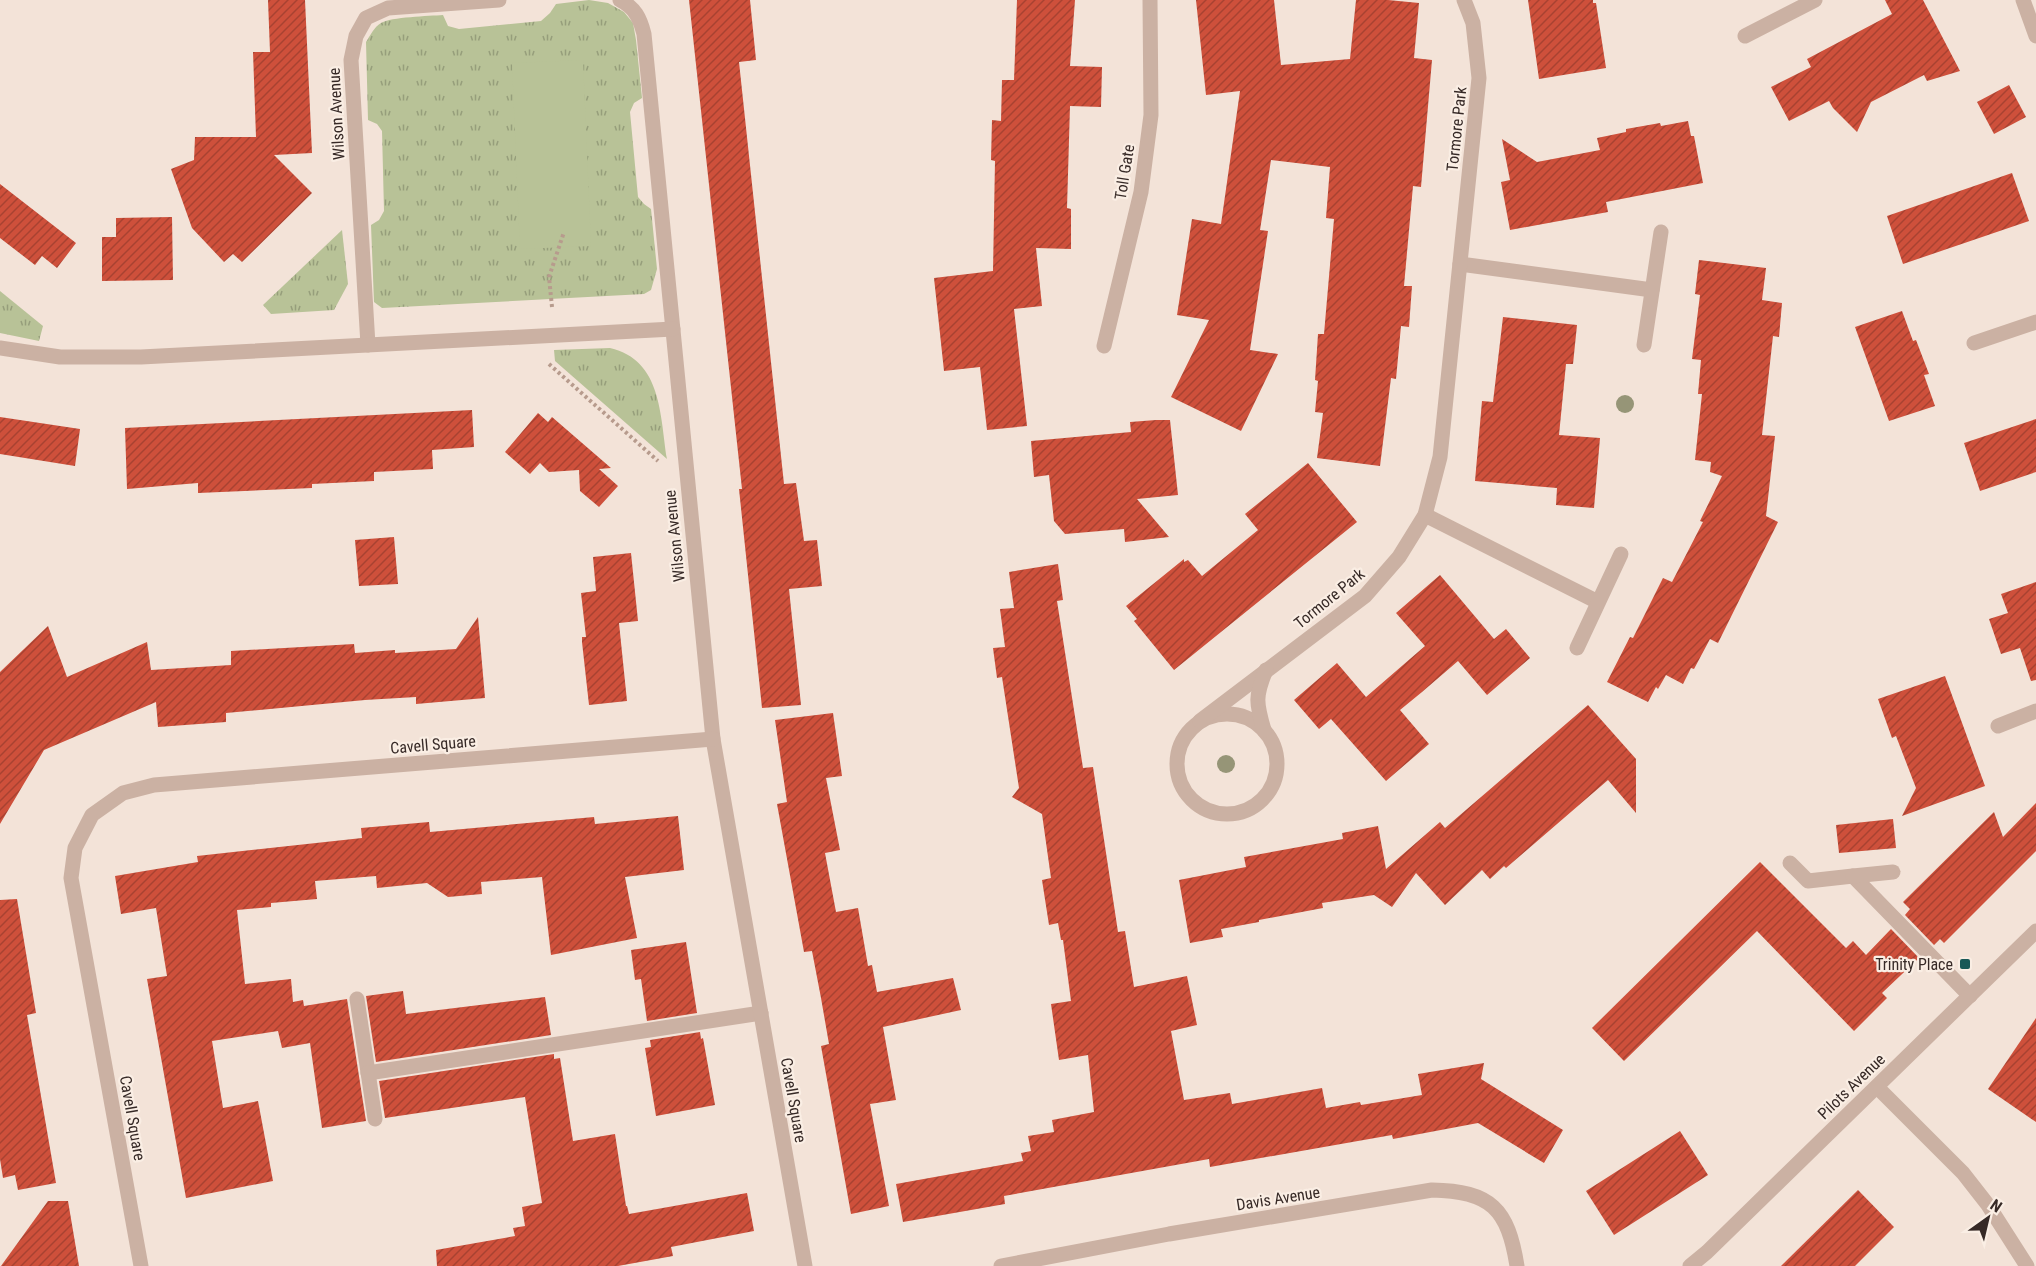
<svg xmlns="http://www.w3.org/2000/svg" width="2036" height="1266" font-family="'Roboto Condensed',sans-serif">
  <defs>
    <pattern id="grass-tufts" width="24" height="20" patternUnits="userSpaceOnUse" patternTransform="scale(1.5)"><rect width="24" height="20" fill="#b8c297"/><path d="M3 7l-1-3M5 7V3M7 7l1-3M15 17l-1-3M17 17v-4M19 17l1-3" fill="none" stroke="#969e7b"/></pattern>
    <pattern id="building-hatch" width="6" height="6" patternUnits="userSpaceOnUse" patternTransform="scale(1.5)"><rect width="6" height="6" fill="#ce503b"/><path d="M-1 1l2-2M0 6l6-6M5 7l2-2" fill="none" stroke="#a84231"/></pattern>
  </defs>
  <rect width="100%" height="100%" fill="#f3e3d8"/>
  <!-- grass -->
  <g fill="url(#grass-tufts)">
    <path d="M589,0L608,3L624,12L633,23L636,40L642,98L634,103L630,112L638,197L644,204L651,209L657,269L651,290L644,294L382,308L374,302L371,225L379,220L384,211L382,131L377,124L368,120L366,42C370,36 374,27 381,23C391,17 429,16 443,15L448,26L459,29L541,21L550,13L556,4Z"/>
    <polygon points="342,230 348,284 334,310 271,314 263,305"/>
    <polygon points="0,291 43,326 39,341 0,333"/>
    <path d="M610,348C662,360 660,415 667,459L555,361L554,350Z"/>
  </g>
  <!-- park -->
  <polygon fill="#b8c297" points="583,60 591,246 520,249 512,63"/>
  <!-- building -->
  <g fill="url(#building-hatch)">
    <polygon points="268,0 305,0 312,153 274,155 312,193 242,262 233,254 224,262 192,228 171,169 194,160 195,137 256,137 253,52 270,52"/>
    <polygon points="689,0 750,0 756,60 739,62 784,484 796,483 804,541 817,540 822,586 789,589 801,705 762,708 739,489 742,489"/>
    <polygon points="1017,0 1075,0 1070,66 1102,67 1101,107 1070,106 1067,208 1071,209 1071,249 1036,248 1042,306 1014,309 1027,426 987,430 980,367 944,371 934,278 993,271 995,161 991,160 992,120 1001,121 1002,80 1014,80"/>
    <polygon points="1196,0 1274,0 1281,65 1350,59 1356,0 1388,0 1419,3 1414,58 1432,60 1421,187 1413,186 1404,286 1412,286 1409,327 1401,326 1396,379 1391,378 1380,466 1317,458 1323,413 1315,412 1318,381 1315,380 1318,334 1324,334 1334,219 1326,218 1330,167 1271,160 1260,230 1268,231 1250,350 1278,354 1241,431 1171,397 1209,320 1177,315 1192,219 1221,224 1240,91 1206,95"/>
    <polygon points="1528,0 1593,0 1593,3 1596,3 1606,68 1539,79"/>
    <polygon points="1885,0 1923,0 1960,71 1927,81 1924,75 1871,102 1857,132 1833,108 1829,101 1789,121 1771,87 1811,67 1807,59 1892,14"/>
    <polygon points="2009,85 2026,117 1994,134 1977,102"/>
    <polygon points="1688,121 1691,136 1694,136 1703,183 1606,202 1608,212 1510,230 1501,182 1510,180 1502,139 1537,162 1600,150 1597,138 1626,132 1626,129 1660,123 1661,126"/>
    <polygon points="2012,173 2029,221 1903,264 1887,216"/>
    <polygon points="0,184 76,243 57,268 42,256 35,265 0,238"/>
    <polygon points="172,217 173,280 102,281 102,237 116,237 116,218"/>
    <polygon points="1699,260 1766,268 1762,300 1782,303 1779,337 1773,336 1762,435 1775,436 1766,516 1778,522 1718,643 1710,639 1694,669 1691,668 1683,684 1666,675 1658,689 1656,687 1648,702 1607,682 1630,637 1633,638 1663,578 1672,582 1703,522 1700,521 1722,476 1710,472 1711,462 1695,460 1702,394 1698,394 1701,360 1692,359 1700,295 1695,294"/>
    <polygon points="1902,311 1913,341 1916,340 1929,374 1924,375 1935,406 1889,421 1855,327"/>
    <polygon points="1503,317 1577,325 1573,364 1566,364 1559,435 1600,438 1594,508 1556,505 1557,488 1475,481 1482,401 1493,402"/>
    <polygon points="472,410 474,447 432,450 433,469 374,472 374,481 312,484 312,488 198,493 198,483 127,489 125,428"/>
    <polygon points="538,413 548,422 552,417 611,468 599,469 618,486 599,507 580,491 579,470 549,472 540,463 530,474 505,452"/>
    <polygon points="0,417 80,429 75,466 0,454"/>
    <polygon points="2036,419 2036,472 1980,491 1964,443"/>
    <polygon points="1156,420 1170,420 1178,495 1137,499 1169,537 1125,542 1124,529 1065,534 1054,521 1049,475 1034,477 1031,441 1131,432 1130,422"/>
    <polygon points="1308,463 1357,522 1174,670 1134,621 1137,619 1126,606 1184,559 1184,562 1188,560 1202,576 1258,530 1245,514"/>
    <polygon points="394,537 398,584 359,586 355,540"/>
    <polygon points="631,553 638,621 619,623 627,701 589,705 582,642 582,637 586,637 581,593 596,591 593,557"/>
    <polygon points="1058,564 1063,600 1057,601 1083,768 1093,767 1118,932 1125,931 1134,987 1187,976 1197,1025 1171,1031 1184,1100 1230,1093 1232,1104 1322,1088 1326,1108 1360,1102 1361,1105 1422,1095 1418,1074 1484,1063 1481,1079 1563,1130 1544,1163 1478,1123 1393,1139 1392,1135 1210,1167 1209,1159 1004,1196 1005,1204 903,1222 896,1184 1023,1161 1021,1153 1031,1151 1028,1136 1054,1132 1052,1120 1094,1112 1088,1055 1059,1060 1051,1004 1071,1001 1063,940 1061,940 1058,923 1049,925 1042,880 1051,878 1042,814 1012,797 1019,788 1002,677 997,678 993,648 1005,647 1000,609 1014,608 1009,572"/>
    <polygon points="1440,575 1494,639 1506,629 1530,658 1487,695 1458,661 1422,692 1400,710 1429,744 1386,781 1331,719 1319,729 1294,700 1337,663 1366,697 1425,646 1396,613"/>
    <polygon points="2036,582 2036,680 2031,681 2020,648 2001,654 1989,619 2008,613 2001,594"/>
    <polygon points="478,617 485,698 416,704 416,697 365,700 226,713 226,722 158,727 156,702 44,750 0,824 0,672 48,626 67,677 147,642 151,670 231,665 231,651 354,644 355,653 395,650 395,653 456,649"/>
    <polygon points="1945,676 1985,786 1902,816 1916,788 1896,736 1892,738 1878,699"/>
    <polygon points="1588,705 1636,759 1636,813 1608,780 1506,868 1504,866 1490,879 1482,870 1445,905 1416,873 1392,907 1374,895 1322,903 1323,908 1259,920 1259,922 1221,929 1223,937 1190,943 1179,880 1246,867 1244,857 1343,839 1342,833 1378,826 1386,869 1440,822 1445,828"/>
    <polygon points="833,713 842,776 826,778 840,850 825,853 836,912 858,908 868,966 872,965 877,992 953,978 961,1010 883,1027 896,1100 870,1104 889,1206 851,1214 821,1046 829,1044 821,998 812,951 804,952 777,804 787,802 775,720"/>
    <polygon points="2036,803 2036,851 1944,943 1940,939 1934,945 1905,915 1910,909 1903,902 1994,812 2003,837"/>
    <polygon points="678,816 684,870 625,877 637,938 551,955 542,877 481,882 482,894 448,897 427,883 377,888 376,876 315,881 317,899 271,903 271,907 237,910 245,984 291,979 293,1002 303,1000 304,1006 347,999 366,1121 322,1128 310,1043 282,1048 278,1031 212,1041 223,1108 258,1101 273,1181 186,1198 147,979 167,976 156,908 121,914 115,876 198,862 197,856 362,838 361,828 429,822 430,832 594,817 595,824"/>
    <polygon points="1893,819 1896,848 1839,853 1836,825"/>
    <polygon points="1760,862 1846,948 1853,941 1866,955 1891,929 1919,958 1882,993 1887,998 1854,1031 1757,931 1624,1061 1592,1028"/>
    <polygon points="17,899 36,1013 27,1015 56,1183 18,1190 15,1175 3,1178 0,1159 0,900"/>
    <polygon points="686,942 697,1013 647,1021 641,979 635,980 631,950"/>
    <polygon points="403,991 406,1014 545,997 551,1035 376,1062 366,996"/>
    <polygon points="2036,1018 2036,1122 1988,1089"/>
    <polygon points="700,1032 701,1039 703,1038 715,1105 656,1116 645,1048 651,1047 650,1040"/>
    <polygon points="554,1054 554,1059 560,1058 573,1141 615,1134 626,1206 627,1206 629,1214 747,1193 754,1231 671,1247 673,1256 618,1266 437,1266 436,1250 515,1236 513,1228 525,1226 522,1207 542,1203 525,1097 385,1118 379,1081"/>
    <polygon points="1680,1131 1708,1175 1614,1235 1586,1191"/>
    <polygon points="1858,1190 1894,1227 1855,1266 1781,1266"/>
    <polygon points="48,1201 68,1201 79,1266 1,1266"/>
  </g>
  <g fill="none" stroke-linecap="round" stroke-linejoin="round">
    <!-- path -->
    <g stroke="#b79b8d" stroke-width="4" stroke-dasharray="3 3" stroke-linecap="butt">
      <polyline points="552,307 549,277 564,232"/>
      <polyline points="549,364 658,461"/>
    </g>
    <!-- lane -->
    <g stroke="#cbb1a3" stroke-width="15">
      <polyline points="1790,863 1808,881 1853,876 1970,996"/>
      <polyline points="1853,876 1893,872"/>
      <polyline points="357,999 375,1119"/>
      <polyline points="368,1073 761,1013"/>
    </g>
    <!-- street -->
    <g stroke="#cbb1a3" stroke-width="15">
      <path d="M620,0C635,8 640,18 644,34L713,739L805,1266"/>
      <polyline points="2023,0 2036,36"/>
      <polyline points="1745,36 1815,0"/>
      <polyline points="1460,264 1652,290"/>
      <polyline points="1974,343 2036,322"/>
      <polyline points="368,345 351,60 356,36 366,18 388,8 499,0"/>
      <polyline points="1644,345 1661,232"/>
      <polyline points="1104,346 1141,192 1151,115 1150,0"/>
      <polyline points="0,348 60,357 141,357 673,329"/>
      <polyline points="1425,515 1598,602"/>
      <polyline points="1577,648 1621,554"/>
      <circle cx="1227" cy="764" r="50"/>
      <polyline points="1200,721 1365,596 1399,557 1425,515 1440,457 1479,78 1473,23 1464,0"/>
      <polyline points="1998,726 2036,711"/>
      <path d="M1264,730C1256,703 1255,696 1266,670"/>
      <polyline points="1877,1087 1963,1173 1988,1205 2027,1266"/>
      <polyline points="141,1266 71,878 75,848 92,815 123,793 154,785 713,739"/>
      <path d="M1001,1266L1169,1234L1432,1190C1491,1191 1508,1209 1517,1266"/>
      <polyline points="1690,1266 1707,1252 2036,931"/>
    </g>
  </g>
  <!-- trees -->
  <g fill="#969577">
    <circle cx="1625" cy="404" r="9"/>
    <circle cx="1226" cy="764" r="9"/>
  </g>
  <!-- markers -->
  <rect fill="#195957" stroke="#faeee4" stroke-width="2" x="1959" y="958" width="12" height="12" rx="3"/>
  <g text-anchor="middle" stroke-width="4.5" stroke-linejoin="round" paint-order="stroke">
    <!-- street labels -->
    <g font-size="16" fill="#362926" stroke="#faeee4">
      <text transform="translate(336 114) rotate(-93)" y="6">Wilson Avenue</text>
      <text transform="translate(1456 129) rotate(-84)" y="6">Tormore Park</text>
      <text transform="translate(1124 172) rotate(-81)" y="6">Toll Gate</text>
      <text transform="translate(674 536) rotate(-96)" y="6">Wilson Avenue</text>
      <text transform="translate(1329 598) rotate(-39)" y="6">Tormore Park</text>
      <text transform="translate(433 744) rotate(-5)" y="6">Cavell Square</text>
      <text transform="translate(1851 1086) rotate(-44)" y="6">Pilots Avenue</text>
      <text transform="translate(794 1100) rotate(80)" y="6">Cavell Square</text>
      <text transform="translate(133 1118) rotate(80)" y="6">Cavell Square</text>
      <text transform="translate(1278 1198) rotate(-9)" y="6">Davis Avenue</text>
    </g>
    <!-- poi labels -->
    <g font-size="16" fill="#362926" stroke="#faeee4" text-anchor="end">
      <text x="1953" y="970">Trinity Place</text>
    </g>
  </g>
  <!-- north arrow -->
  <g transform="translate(1988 1218) rotate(34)" stroke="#faeee4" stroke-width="4.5" paint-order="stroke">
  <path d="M0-4.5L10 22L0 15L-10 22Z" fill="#362926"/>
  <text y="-9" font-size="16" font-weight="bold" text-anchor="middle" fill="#362926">N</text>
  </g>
</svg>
